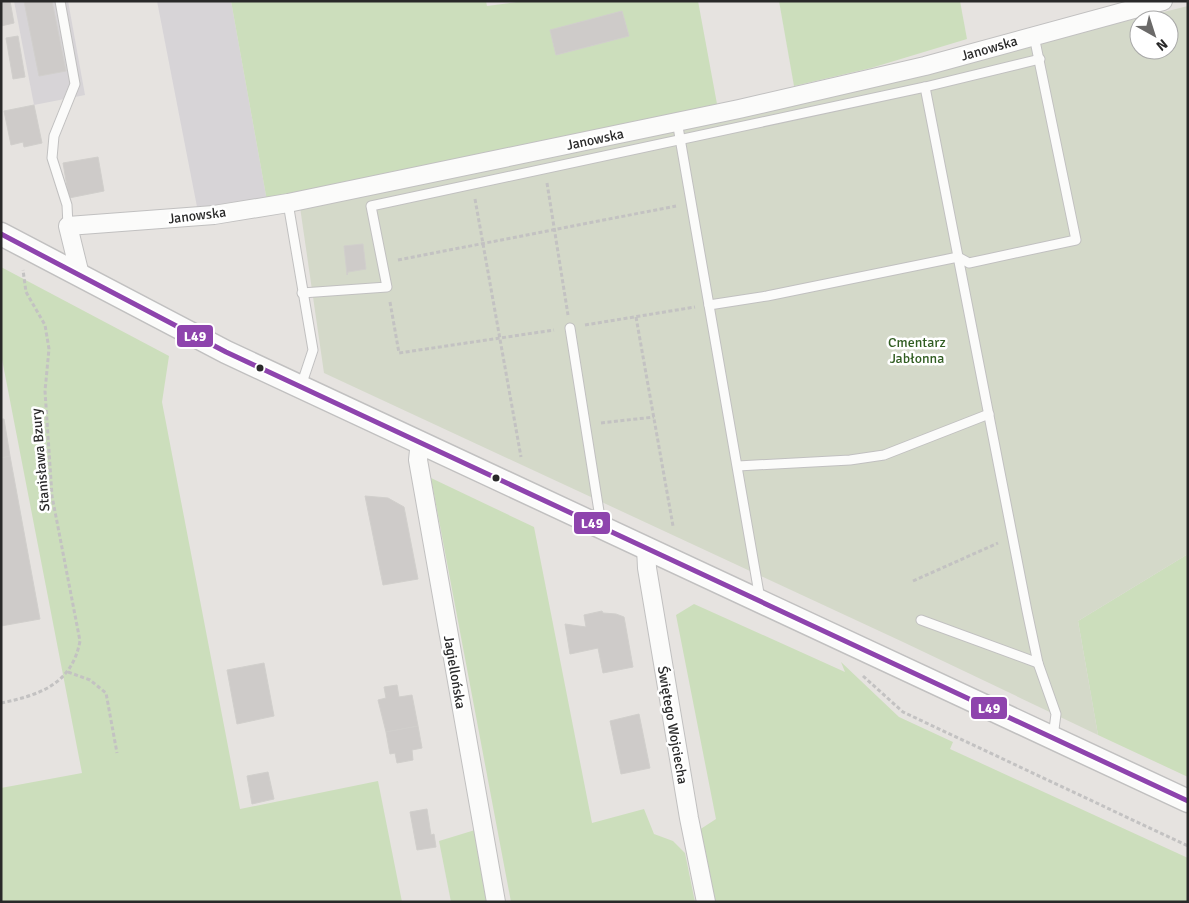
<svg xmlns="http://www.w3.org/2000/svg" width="1189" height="903" font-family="Signika,sans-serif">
  <rect width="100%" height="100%" fill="#e6e3e0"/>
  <!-- industrial -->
  <g fill="#d7d4d7">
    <polygon points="14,1 68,1 85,95 34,105"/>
    <polygon points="157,1 231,1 267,201 198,212"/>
  </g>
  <!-- green -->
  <g fill="#ccdebc">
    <polygon points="231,1 486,1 487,6 524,1 698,1 717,104 267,201"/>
    <polygon points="779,1 960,1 967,39 871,68 794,86"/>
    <polygon points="1,267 169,356 162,402 240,809 378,781 402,902 1,902 1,788 82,773 1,354"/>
    <polygon points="431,478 534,527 592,823 644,809 654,834 673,841 685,853 695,902 511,902"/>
    <polygon points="1188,554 1188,777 1098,735 1078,621"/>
    <polygon points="694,604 845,672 841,662 899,717 953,742 950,749 1188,858 1188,902 711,902 696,832 716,819 676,615"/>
    <polygon points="475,830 487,902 451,902 439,841"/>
  </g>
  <!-- cemetery -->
  <path fill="#d4d9c9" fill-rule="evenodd" d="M1188,6V554L1078,621L1098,735L903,642L324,373L300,207L748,114ZM1139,20H1169V50H1139Z"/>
  <!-- building -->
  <g fill="#cecbc9" stroke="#d1cfcc">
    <polygon points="1,1 10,1 14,23 1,26"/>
    <polygon points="24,1 52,1 66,71 39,76"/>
    <polygon points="622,11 629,36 556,55 550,30"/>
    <polygon points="18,36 25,77 13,79 6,38"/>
    <polygon points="34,105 42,143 24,147 23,142 11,145 4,111"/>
    <polygon points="98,157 104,191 69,198 63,163"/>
    <polygon points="363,244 366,269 348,272 347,275 344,246"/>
    <polygon points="1,419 4,419 10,456 1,458"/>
    <polygon points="10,456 40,619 1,626 1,458"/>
    <polygon points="365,496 388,498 404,507 418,579 383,585"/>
    <polygon points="602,611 603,613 616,614 624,617 633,667 603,673 598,648 570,654 565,624 586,627 584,615"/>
    <polygon points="264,663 274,716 237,724 227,670"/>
    <polygon points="397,685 399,697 412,695 418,726 386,732 378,700 386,698 384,687"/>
    <polygon points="639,714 650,768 621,774 610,721"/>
    <polygon points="418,726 422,748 412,750 413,760 397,763 395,753 390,754 386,732"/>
    <polygon points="268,772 274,799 252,804 247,776"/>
    <polygon points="427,809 431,835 434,834 436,847 417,850 410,812"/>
  </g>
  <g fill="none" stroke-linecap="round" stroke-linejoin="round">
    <defs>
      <g id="service">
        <polyline points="60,1 75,84 54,136 52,158 67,205 68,226"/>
        <polyline points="925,87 1027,611 1038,663 1056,714 1053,737"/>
        <polyline points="677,121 760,599"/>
        <polyline points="288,203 313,350 301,386"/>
        <polyline points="302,293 387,287 371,206 925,87 1040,59"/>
        <polyline points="709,305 767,296 958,257 969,263 1076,240 1034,36"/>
        <polyline points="570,328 601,524"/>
        <polyline points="738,466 850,460 884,455 989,414"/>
        <polyline points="921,620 1038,663"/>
      </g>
      <g id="minor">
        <polyline points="80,275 68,226 214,215 288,203 739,109 925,66 1163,1"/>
        <polyline points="420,441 418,460 496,902"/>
        <polyline points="646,547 647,568 689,818 706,902"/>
      </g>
      <polyline id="tertiary" points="1,234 226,352 1188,801"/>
    </defs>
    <!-- service casing -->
    <use href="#service" stroke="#c1c0c0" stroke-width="11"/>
    <!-- minor casing -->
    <use href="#minor" stroke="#c1c0c0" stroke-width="20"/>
    <!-- tertiary casing -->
    <use href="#tertiary" stroke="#c1c0c0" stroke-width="25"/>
    <!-- path -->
    <g stroke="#c3c2c2" stroke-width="3" stroke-dasharray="4 2.5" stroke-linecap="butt">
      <polyline points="547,183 568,315"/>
      <polyline points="475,199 521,457"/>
      <polyline points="398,260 676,206"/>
      <polyline points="390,302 399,353 554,330"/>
      <polyline points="636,317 673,526"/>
      <polyline points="585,325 695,307"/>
      <polyline points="601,423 654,417"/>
      <polyline points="913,581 998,543"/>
      <polyline points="68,672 90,680 106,693 117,753"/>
      <polyline points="863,676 903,712 1188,846"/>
      <path d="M1,703C40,695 72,684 80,641L52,496L45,391L49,349L45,325L26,292L23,270"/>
    </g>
    <!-- service -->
    <use href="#service" stroke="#fbfbfa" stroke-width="9"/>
    <!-- minor -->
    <use href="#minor" stroke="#fbfbfa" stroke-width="18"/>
    <!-- tertiary -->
    <use href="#tertiary" stroke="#fbfbfa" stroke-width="22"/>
    <defs>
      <polyline id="bus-1" points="1,234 226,352 1188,801"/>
    </defs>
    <!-- bus-1 casing -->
    <use href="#bus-1" stroke="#fff" stroke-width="9"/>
    <!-- bus-1 -->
    <use href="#bus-1" stroke="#8e44ad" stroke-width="5"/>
  </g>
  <!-- markers -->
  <g fill="#292929" stroke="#fff" stroke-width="2">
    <circle cx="260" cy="368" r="4.5"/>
    <circle cx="496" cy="478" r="4.5"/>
  </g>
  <g text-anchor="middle" stroke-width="5" stroke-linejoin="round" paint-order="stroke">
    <!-- street labels -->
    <g font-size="14" fill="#292929" stroke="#fff">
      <text transform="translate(989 48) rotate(-16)" y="5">Janowska</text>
      <text transform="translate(595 139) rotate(-12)" y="5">Janowska</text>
      <text transform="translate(197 215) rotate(-7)" y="5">Janowska</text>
      <text transform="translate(40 460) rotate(-95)" y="5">Stanisława Bzury</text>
      <text transform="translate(455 672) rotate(80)" y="5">Jagiellońska</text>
      <text transform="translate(673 725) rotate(80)" y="5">Świętego Wojciecha</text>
    </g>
    <!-- park labels -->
    <g font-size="14" fill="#315d22" stroke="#fff">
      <text x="917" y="347">Cmentarz<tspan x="917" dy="16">Jabłonna</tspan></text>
    </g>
  </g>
  <g stroke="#fff" stroke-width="2">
    <rect x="176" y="324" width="38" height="24" rx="5" fill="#8e44ad"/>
    <rect x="573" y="511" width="38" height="24" rx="5" fill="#8e44ad"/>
    <rect x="970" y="696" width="38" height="24" rx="5" fill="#8e44ad"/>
  </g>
  <g font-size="14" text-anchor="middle" font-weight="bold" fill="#fff">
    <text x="195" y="341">L49</text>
    <text x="592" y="528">L49</text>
    <text x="989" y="713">L49</text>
  </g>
  <!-- border -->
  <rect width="1189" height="903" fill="none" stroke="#292929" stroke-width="5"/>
  <!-- north arrow -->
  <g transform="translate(1154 35) rotate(141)"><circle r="24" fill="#ffffff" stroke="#a9a9a9"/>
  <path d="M0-4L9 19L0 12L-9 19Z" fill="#6b6a69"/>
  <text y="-8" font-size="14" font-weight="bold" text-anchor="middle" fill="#292929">N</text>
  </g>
</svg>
